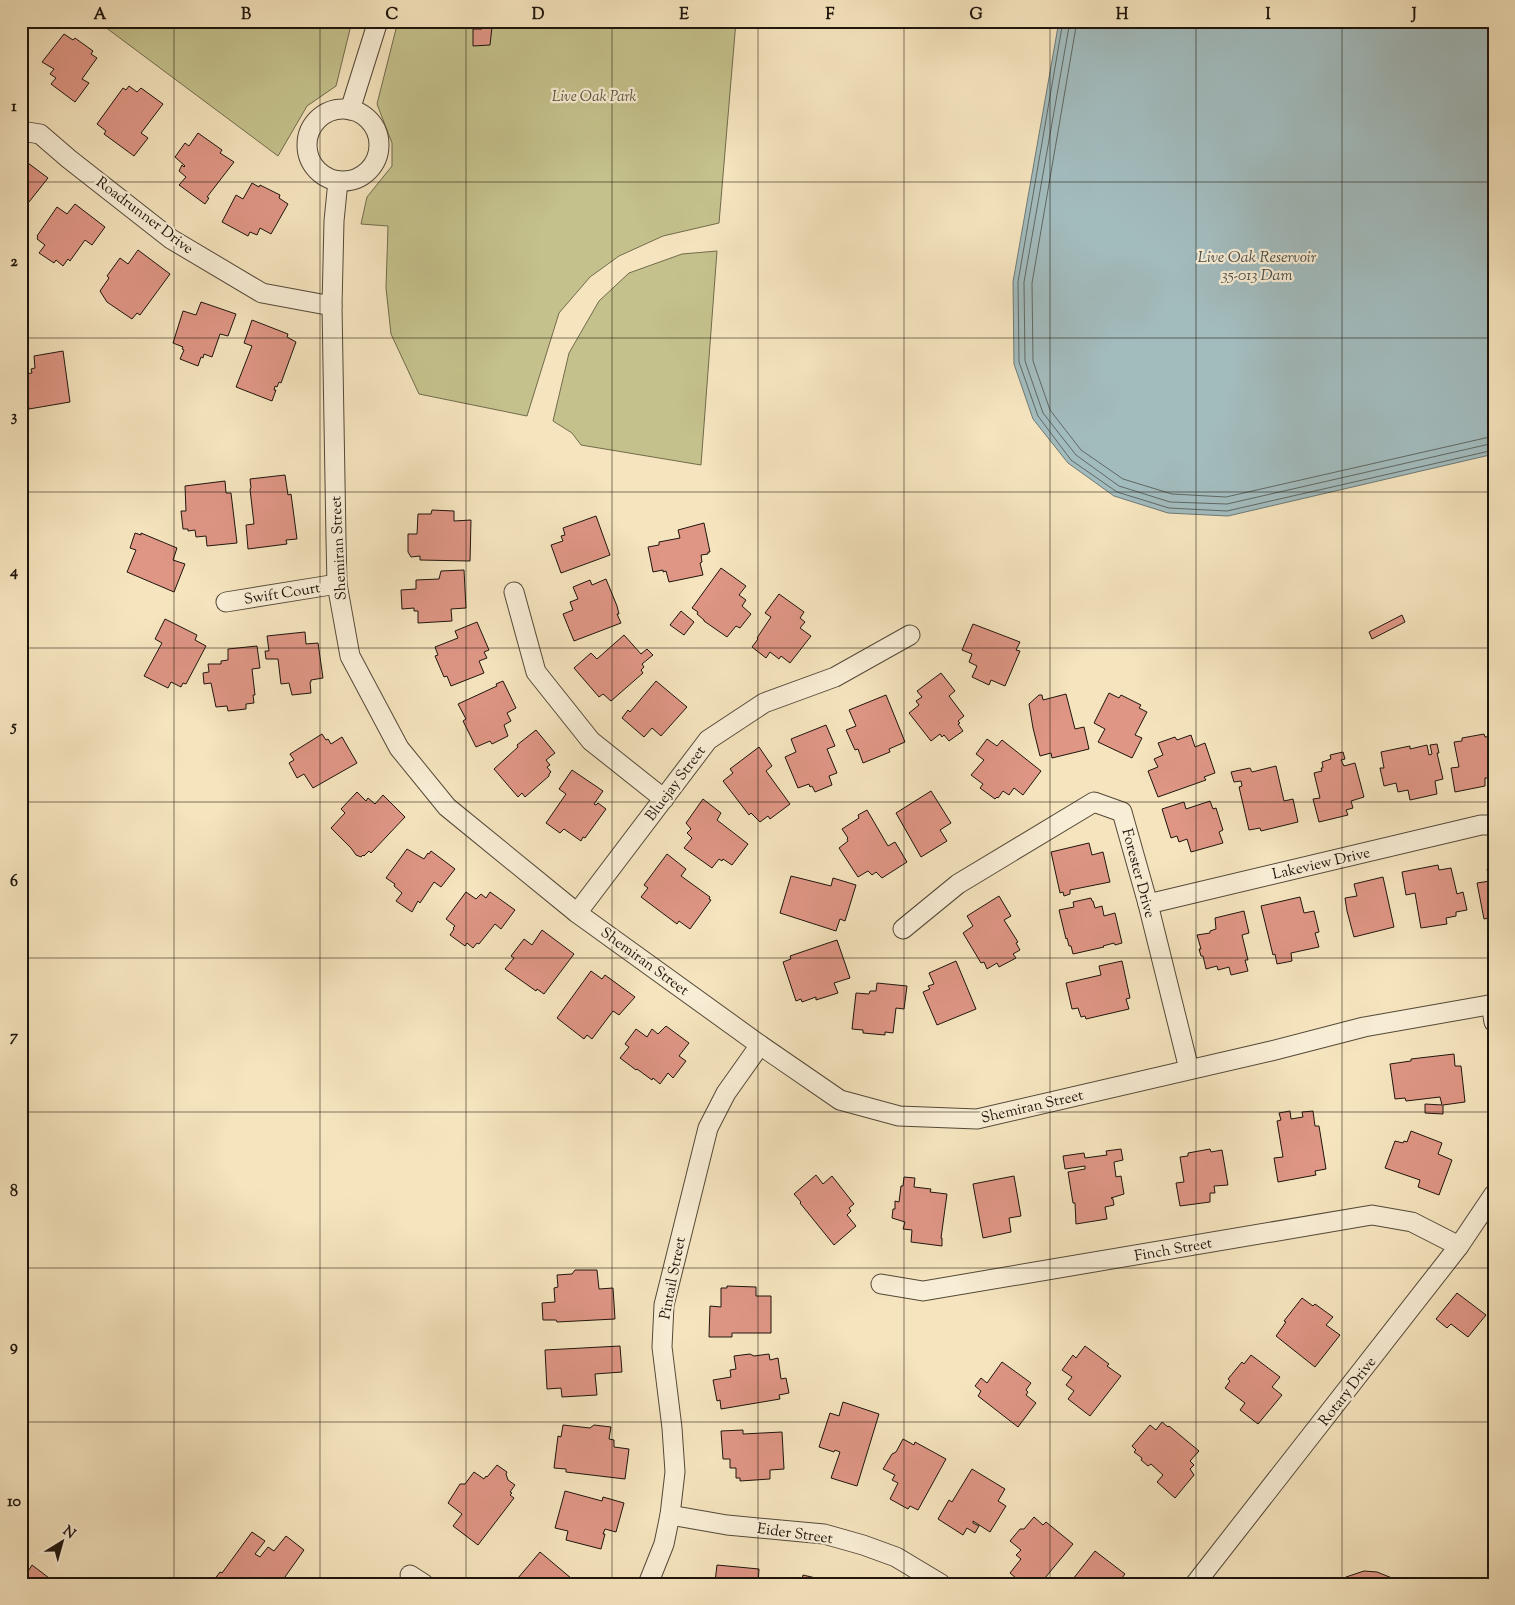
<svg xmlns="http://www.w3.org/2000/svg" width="1515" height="1605" font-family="'Sorts Mill Goudy',serif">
  <rect width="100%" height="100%" fill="#f5e4be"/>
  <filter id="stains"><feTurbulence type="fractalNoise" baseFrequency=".004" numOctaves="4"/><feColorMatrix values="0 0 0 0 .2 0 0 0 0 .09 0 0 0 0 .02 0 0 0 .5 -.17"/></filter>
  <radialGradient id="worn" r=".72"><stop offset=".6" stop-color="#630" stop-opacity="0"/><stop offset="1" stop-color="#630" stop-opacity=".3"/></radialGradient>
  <!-- green -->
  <g fill="#c4c18c" stroke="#716b4c">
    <polygon points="97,21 352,21 336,86 307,106 278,156"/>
    <polygon points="398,21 736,21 719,223 663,236 619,256 590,277 559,313 527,416 419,394 391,334 386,288 388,226 361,224 367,197 392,166 392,143 377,104"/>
    <polygon points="717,251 701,465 581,445 572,433 553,421 569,353 599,301 629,273 682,254"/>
  </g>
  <!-- water -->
  <polygon fill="#a2bbbd" stroke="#6d7976" points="1059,21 1494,21 1494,454 1228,516 1168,513 1114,496 1068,463 1033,419 1014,364 1013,282"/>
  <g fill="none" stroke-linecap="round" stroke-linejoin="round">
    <!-- shore -->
    <g stroke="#606864" stroke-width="1">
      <polyline points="1063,21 1018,282 1019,362 1038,416 1071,460 1117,492 1169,508 1227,511 1494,450"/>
      <polyline points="1070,21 1024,282 1025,361 1043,413 1076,455 1119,486 1170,502 1227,504 1494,443"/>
      <polyline points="1077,21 1032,283 1033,361 1050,410 1081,450 1123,479 1172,494 1226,497 1494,436"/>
    </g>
  </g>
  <!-- building -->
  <g fill="#df9685" stroke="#1e150c">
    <polygon points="482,27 492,27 490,45 473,46 473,29 482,29"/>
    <polygon points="64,34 73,40 75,38 93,51 91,54 97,58 82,79 89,83 75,102 51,84 56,78 50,74 54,69 42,62"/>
    <polygon points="129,86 137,92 141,88 163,104 141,133 148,138 134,156 104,134 106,131 97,124 123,88 126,90"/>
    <polygon points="198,133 222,150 220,153 234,162 207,197 209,198 205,204 179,185 186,177 179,171 182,165 184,167 185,166 175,157 185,143 189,146"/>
    <polygon points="24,160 48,178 21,212 21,164"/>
    <polygon points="252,183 259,187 260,185 280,195 279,198 288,204 271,234 260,228 257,235 250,232 248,236 222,222 236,195 243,199"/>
    <polygon points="75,204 105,227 92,245 85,240 70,261 68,259 63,266 56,260 54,263 39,253 45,245 37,239 38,237 37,236 57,207 67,214"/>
    <polygon points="138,250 170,274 140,315 137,313 132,319 107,302 100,291 109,278 107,276 120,258 128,264"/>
    <polygon points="201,302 236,314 228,336 220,334 212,357 204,354 203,358 201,357 198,366 180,359 184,350 182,349 183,347 173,343 183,311 196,315"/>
    <polygon points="252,320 288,334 287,337 296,342 281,383 279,382 277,387 275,386 274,390 276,390 272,401 236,387 252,346 244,343"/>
    <polygon points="63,351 70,402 29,409 23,377 25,376 24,374 32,373 31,369 35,368 34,356"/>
    <polygon points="285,475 288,495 291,494 297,539 286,540 287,544 248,549 246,525 254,524 250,489 251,488 250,479"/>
    <polygon points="225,481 226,493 231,493 237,543 207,546 206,536 196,537 195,530 188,531 188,529 183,529 181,511 186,511 185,486"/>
    <polygon points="432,510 454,511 454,521 471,520 470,561 420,560 420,556 411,557 408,552 408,534 417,534 418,514 431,514"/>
    <polygon points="596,516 610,555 561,573 551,545 563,541 561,536 565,535 563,528"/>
    <polygon points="704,523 710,552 708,552 708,554 701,555 702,562 700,563 703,575 669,582 666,571 663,572 663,570 653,572 648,547 659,545 659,542 680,538 678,530"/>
    <polygon points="135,533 141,535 141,533 177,548 173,560 185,564 174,592 127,572 136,550 130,548"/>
    <polygon points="721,568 746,586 739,595 746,600 742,606 751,614 740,628 736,626 727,637 704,621 704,620 697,614 698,612 692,608"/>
    <polygon points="464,570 466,608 451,609 452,621 418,623 418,611 414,611 414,608 402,609 401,590 416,589 416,580 439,579 441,571"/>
    <polygon points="606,579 617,606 619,614 617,614 621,623 574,641 563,614 573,610 570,602 578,599 573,587 590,580 592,585"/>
    <polygon points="779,594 804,612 800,618 805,622 800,628 811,636 790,663 781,656 779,659 770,652 766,658 752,647 758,639 757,638 771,617 765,613"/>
    <polygon points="681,611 694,622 684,635 670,625"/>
    <polygon points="1402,615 1405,622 1372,639 1369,632"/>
    <polygon points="165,619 197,635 195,640 206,646 186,684 183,683 181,687 171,682 168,688 144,676 162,643 155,639"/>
    <polygon points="477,622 489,650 484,652 487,658 479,661 484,673 451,686 447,676 444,677 435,656 438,655 435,647 458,638 455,631"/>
    <polygon points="973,624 1020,642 1016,650 1020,651 1005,686 991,680 989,685 972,677 977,666 969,662 972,654 962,650"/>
    <polygon points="305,632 306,644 318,643 323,678 311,680 311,682 310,682 311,693 292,695 289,683 281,684 278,659 266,659 265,651 269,651 267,636"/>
    <polygon points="624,635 641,654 647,649 653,655 642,664 644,667 641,670 643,673 611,701 603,694 599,697 574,668 591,653 597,659"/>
    <polygon points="257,646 260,668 252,669 255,695 253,695 254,703 246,704 246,709 228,711 227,706 216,707 211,683 204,684 203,673 209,672 208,664 221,664 221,661 228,660 228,649"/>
    <polygon points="941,673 955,691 949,696 964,716 958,721 960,723 958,724 963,731 949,741 944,735 942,737 940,734 931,741 909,713 919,705 916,701 922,697 917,691"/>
    <polygon points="503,681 516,708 507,713 511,721 504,725 508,736 492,744 490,741 476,747 463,721 466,719 458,704 497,686 496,684"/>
    <polygon points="656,681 687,707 661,736 652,728 644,737 622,718 628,710 630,712"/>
    <polygon points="1109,693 1119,698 1121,695 1141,705 1139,708 1147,712 1135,735 1142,738 1132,758 1098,742 1105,729 1094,723"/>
    <polygon points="1066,694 1075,729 1084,727 1089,749 1052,758 1051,753 1040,756 1033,728 1029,704 1039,695 1042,695 1043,700"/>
    <polygon points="886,695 905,742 889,749 890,752 863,763 858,749 855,750 846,730 856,726 849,710"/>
    <polygon points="826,725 835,746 827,749 837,773 829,776 832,785 815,792 812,786 810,787 809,784 798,788 785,757 796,752 791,739"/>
    <polygon points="536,730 555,753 546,760 550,765 547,767 551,772 549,774 549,776 525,797 522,793 518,797 494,769 518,747 517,745"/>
    <polygon points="322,734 326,740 328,739 331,744 342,737 357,763 313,788 304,774 297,778 289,763 294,760 290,754"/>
    <polygon points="1484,734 1485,737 1494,736 1494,772 1489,773 1490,778 1485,778 1485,786 1455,792 1451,768 1459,767 1454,742 1462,741 1462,738"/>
    <polygon points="1191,735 1195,747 1205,743 1215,773 1204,777 1206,780 1158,797 1148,771 1158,767 1154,759 1163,755 1158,743 1175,737 1177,740"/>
    <polygon points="987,739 997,746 1002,740 1041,771 1023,795 1014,788 1009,795 1003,791 998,798 997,797 995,799 980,788 983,784 971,775 984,760 976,754"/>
    <polygon points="1437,744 1439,753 1437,753 1443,779 1435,781 1437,794 1410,800 1408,790 1398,792 1396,783 1384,786 1380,768 1384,768 1381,752 1410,746 1410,749 1427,745 1429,755 1432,754 1430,745"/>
    <polygon points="759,747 772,766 766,771 790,804 770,819 768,816 760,822 751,813 749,815 723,781 733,773 730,769"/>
    <polygon points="1343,752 1345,759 1341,760 1344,766 1355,763 1364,797 1351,801 1353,808 1346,810 1348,815 1319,822 1313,799 1320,798 1314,773 1322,771 1321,768 1323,768 1322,762 1331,759 1330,755"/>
    <polygon points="1276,766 1284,801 1293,799 1298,822 1261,831 1260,828 1249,830 1239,787 1242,786 1241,781 1234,782 1231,772 1250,768 1252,772"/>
    <polygon points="572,770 603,791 594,804 596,805 598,803 606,809 585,838 583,837 581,841 564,829 560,833 546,823 566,794 559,789"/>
    <polygon points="931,791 951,823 940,830 947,841 921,857 896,813"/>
    <polygon points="357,792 366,801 368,798 375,804 383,795 405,817 371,853 369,851 364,856 363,855 361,857 356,855 351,848 331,828 345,813 341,809"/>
    <polygon points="703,799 721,813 717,820 748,844 732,865 723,859 722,861 719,859 712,868 684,848 692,838 687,833 691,829 686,823"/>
    <polygon points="1210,801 1213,809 1216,808 1223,830 1219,832 1223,843 1191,852 1187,839 1179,842 1177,836 1171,838 1162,809 1184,802 1186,809"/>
    <polygon points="867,810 888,846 895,842 907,862 882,878 876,872 872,875 868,871 858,877 839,848 848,841 847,839 848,838 842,829 859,818 858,815"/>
    <polygon points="1089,843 1092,855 1103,852 1110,882 1070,890 1070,894 1064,896 1063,892 1060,893 1051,852"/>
    <polygon points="407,849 424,859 428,853 429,854 431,851 455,869 441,887 434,882 420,903 418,901 412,912 396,901 402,893 394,886 395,884 386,878"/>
    <polygon points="667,854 686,869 681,876 710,897 709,899 711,900 690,929 679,921 677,924 641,897 648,888 644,885"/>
    <polygon points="1438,865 1439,870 1451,868 1457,894 1463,892 1467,910 1456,912 1456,916 1446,918 1447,924 1421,928 1415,893 1406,895 1402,872"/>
    <polygon points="1494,868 1494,917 1484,919 1477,883 1490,881 1487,869"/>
    <polygon points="791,876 831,886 833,878 856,885 845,921 840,919 836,931 780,913"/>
    <polygon points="1383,877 1394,927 1354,937 1347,911 1345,898 1357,896 1354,884"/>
    <polygon points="466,892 476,899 481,894 486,898 490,892 515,910 501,929 495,924 479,944 477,943 473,948 467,943 465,946 450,935 454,929 453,928 455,926 446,919"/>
    <polygon points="999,896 1011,916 1004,920 1018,942 1016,943 1020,950 1013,954 1016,958 999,967 997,963 987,969 984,962 981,963 963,933 973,926 967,916"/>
    <polygon points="1300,897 1304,913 1314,911 1319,932 1315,933 1319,947 1291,953 1292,961 1277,964 1275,954 1273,955 1261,906"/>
    <polygon points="1091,898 1092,901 1093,901 1095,908 1102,906 1104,916 1115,913 1122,943 1115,945 1114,943 1103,946 1104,947 1073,954 1071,946 1069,946 1067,938 1066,939 1059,910 1074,907 1073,902"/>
    <polygon points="1244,911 1249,933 1242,935 1248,960 1245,960 1248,971 1231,975 1229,967 1218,970 1217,966 1206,969 1203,956 1201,956 1199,949 1201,949 1197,935 1210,933 1210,931 1216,929 1215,918"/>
    <polygon points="542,930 574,954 544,994 537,989 536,991 505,969 514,958 511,956 524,939 532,945"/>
    <polygon points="837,940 850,978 834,983 838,993 816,1000 816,997 802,1002 801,999 796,1001 783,962 791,959 790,956"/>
    <polygon points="956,961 976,1009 937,1025 923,992 930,989 928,986 934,984 929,973"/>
    <polygon points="1122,961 1130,998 1126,999 1129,1009 1086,1019 1085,1016 1081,1017 1078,1008 1072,1009 1066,983 1101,975 1099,966"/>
    <polygon points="591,971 602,979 605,975 635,997 619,1015 613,1011 592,1039 587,1035 584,1039 557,1018"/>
    <polygon points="877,983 907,986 904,1009 896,1008 893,1033 885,1032 885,1035 863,1033 863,1030 852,1029 856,993 869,994 870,991 876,991"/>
    <polygon points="666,1026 689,1043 679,1056 686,1061 673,1078 668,1073 660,1084 653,1078 652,1080 637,1069 636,1070 620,1058 629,1047 625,1044 636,1029 647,1037 652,1029 658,1034"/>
    <polygon points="1454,1054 1455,1066 1461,1066 1465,1102 1443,1105 1443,1114 1425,1113 1425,1104 1442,1105 1440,1097 1406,1101 1405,1098 1395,1099 1390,1064 1411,1061 1411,1059"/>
    <polygon points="1290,1111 1291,1119 1303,1117 1302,1112 1313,1111 1315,1126 1319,1126 1326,1169 1315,1171 1316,1175 1278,1182 1274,1158 1283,1157 1277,1121 1281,1120 1279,1113"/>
    <polygon points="1411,1131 1442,1143 1438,1154 1452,1160 1439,1195 1418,1187 1420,1180 1385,1168 1395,1141 1403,1143 1404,1141 1407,1142"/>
    <polygon points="1121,1149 1123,1160 1114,1162 1116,1177 1121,1176 1124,1194 1111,1198 1113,1199 1114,1205 1105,1207 1107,1219 1076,1224 1075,1203 1073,1203 1068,1172 1085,1169 1085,1166 1065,1169 1063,1156 1084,1153 1085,1158 1107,1155 1106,1151"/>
    <polygon points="1210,1149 1211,1152 1222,1150 1228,1185 1214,1186 1215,1193 1210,1193 1210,1202 1180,1206 1176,1183 1184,1182 1180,1157 1188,1156 1188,1153"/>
    <polygon points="816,1175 823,1184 832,1176 854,1204 849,1208 851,1211 847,1215 856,1226 834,1245 800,1203 801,1202 794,1194"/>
    <polygon points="1014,1176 1021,1216 1009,1218 1011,1232 983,1238 973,1184"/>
    <polygon points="904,1177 915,1178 914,1187 931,1189 930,1192 947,1194 941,1238 942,1238 942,1246 911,1242 912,1230 903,1229 905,1222 892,1218 893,1209 895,1209 895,1201 899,1202 901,1186 903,1186"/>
    <polygon points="575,1270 597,1270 599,1289 613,1288 615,1319 557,1322 556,1320 543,1320 542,1303 555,1302 554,1288 558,1287 557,1275 572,1274"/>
    <polygon points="727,1286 756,1287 756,1296 771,1296 771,1333 732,1333 732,1337 709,1337 710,1306 721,1307 721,1288 727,1288"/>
    <polygon points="1457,1293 1486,1315 1468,1337 1451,1324 1447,1328 1436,1319"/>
    <polygon points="1302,1298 1313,1306 1315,1304 1333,1317 1326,1325 1340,1335 1315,1367 1276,1336 1286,1322 1284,1321"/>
    <polygon points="620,1346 622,1372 595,1374 597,1395 562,1397 561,1388 547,1389 545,1350"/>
    <polygon points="1085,1346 1109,1364 1107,1366 1121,1376 1090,1416 1068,1399 1074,1391 1066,1385 1072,1377 1062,1370 1073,1355 1076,1358"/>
    <polygon points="750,1354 754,1356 769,1354 770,1360 778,1358 781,1379 786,1378 789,1393 779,1395 780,1399 721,1409 720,1400 717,1401 713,1380 731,1377 730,1370 736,1369 734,1356"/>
    <polygon points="1251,1355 1280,1377 1272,1387 1282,1395 1258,1424 1240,1410 1245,1403 1225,1388 1230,1381 1228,1379 1242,1362 1244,1364"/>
    <polygon points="1002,1362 1031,1383 1026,1390 1028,1392 1026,1395 1036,1403 1018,1427 978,1396 981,1391 975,1386 981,1378 987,1383"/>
    <polygon points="843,1402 879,1414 857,1486 831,1478 840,1452 835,1450 834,1452 819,1447 830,1413 839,1416"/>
    <polygon points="1162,1422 1168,1427 1169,1426 1199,1451 1190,1461 1194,1465 1190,1469 1194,1475 1175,1498 1157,1482 1163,1475 1151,1464 1148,1466 1141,1460 1142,1458 1134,1452 1136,1450 1132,1446 1150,1425 1156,1430"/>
    <polygon points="563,1425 590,1428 594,1425 611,1427 609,1439 614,1440 614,1447 629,1449 625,1479 566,1472 566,1469 554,1468 558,1436 561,1437"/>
    <polygon points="743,1430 743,1434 782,1432 784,1469 770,1470 770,1479 740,1481 740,1478 736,1478 736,1468 730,1468 730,1459 723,1459 721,1431"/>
    <polygon points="903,1439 914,1445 915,1442 946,1459 918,1510 910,1506 908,1509 890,1499 898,1483 892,1480 895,1475 883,1469 892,1454 896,1452"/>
    <polygon points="497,1465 507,1472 506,1474 508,1480 515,1485 510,1492 512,1493 510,1495 514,1498 478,1545 453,1526 462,1514 448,1503 460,1484 465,1484 474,1472 484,1479 486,1476 487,1477"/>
    <polygon points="972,1469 1005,1489 998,1501 1006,1506 990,1532 973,1521 973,1523 979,1526 975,1533 967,1528 963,1535 938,1519 949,1500 952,1502"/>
    <polygon points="565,1491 602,1501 603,1497 624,1503 616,1532 605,1529 603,1534 605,1534 601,1549 566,1540 568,1531 555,1528"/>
    <polygon points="1034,1517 1043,1525 1046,1522 1073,1544 1040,1584 1023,1584 1010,1573 1021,1559 1016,1555 1021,1550 1010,1541 1020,1529 1024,1529"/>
    <polygon points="252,1532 265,1541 255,1554 260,1557 268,1547 274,1551 286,1536 304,1550 280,1584 211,1584 220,1572 222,1573"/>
    <polygon points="1095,1551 1125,1574 1117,1584 1069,1584"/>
    <polygon points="540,1552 578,1584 518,1584 521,1581 518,1578"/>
    <polygon points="32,1565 53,1581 51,1584 21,1584 21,1568 27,1573"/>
    <polygon points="717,1565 759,1569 758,1584 709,1584 710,1582 715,1582"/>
    <polygon points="1364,1571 1377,1572 1392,1578 1389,1584 1337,1584 1346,1577"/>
    <polygon points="803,1575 824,1580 823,1583 827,1584 801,1584"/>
  </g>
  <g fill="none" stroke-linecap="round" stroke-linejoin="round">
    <defs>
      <g id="street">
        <circle cx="343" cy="145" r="36"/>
        <polyline points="350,110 378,21"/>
        <polyline points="21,131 40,134 69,159 171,239 262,293 332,306"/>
        <polyline points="338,181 334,221 332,306 336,539 337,584 350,656 399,748 447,807 577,913 760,1045 840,1100 899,1116 977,1119 1271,1051 1364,1027 1494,1004"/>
        <polyline points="514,592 536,672 591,741 664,799"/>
        <polyline points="226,602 337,584"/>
        <polyline points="1148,904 1481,825 1494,825"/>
        <polyline points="577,913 708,740 764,703 835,677 910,635"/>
        <polyline points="903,929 958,884 1094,802 1122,812 1148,904 1189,1069"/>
        <polyline points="1491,1004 1494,1022"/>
        <polyline points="881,1284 923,1291 1372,1215 1412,1222 1459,1246"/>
        <polyline points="670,1515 727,1525 824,1534 863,1545 896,1557 941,1584"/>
        <polyline points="410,1575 424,1584"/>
        <polyline points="648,1584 664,1544 670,1515 675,1472 672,1428 662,1347 664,1305 708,1128 726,1093 760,1045"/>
        <polyline points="1195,1584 1459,1246 1494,1194"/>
      </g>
    </defs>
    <!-- street casing -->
    <use href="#street" stroke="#544938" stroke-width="21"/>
    <!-- street -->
    <use href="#street" stroke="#f8edd5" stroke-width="19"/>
  </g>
  <!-- grid -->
  <path fill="none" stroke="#1e150c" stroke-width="1" stroke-opacity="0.55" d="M174,21V1584M320,21V1584M466,21V1584M612,21V1584M758,21V1584M904,21V1584M1050,21V1584M1196,21V1584M1342,21V1584M21,182H1494M21,338H1494M21,492H1494M21,648H1494M21,802H1494M21,958H1494M21,1112H1494M21,1268H1494M21,1422H1494"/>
  <g text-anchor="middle" stroke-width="4.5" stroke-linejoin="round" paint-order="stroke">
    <!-- park labels -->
    <g font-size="15" font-style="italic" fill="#585139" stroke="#f8edd5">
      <text x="594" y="101">Live Oak Park</text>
    </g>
    <!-- street labels -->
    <g font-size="15" fill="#1e150c" stroke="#f8edd5">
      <text transform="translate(145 215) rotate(37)" y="5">Roadrunner Drive</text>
      <text transform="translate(338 548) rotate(-93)" y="5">Shemiran Street</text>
      <text transform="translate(282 593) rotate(-9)" y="5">Swift Court</text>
      <text transform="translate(675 783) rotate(-53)" y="5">Bluejay Street</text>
      <text transform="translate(1321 863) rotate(-13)" y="5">Lakeview Drive</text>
      <text transform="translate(1139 873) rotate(75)" y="5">Forester Drive</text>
      <text transform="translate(645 961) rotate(36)" y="5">Shemiran Street</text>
      <text transform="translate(1032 1106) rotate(-13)" y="5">Shemiran Street</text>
      <text transform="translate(1173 1249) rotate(-10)" y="5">Finch Street</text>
      <text transform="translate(672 1278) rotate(-79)" y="5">Pintail Street</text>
      <text transform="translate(1347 1391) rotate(-52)" y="5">Rotary Drive</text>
      <text transform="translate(795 1533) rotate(8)" y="5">Eider Street</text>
    </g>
    <!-- water labels -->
    <g font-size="16" font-style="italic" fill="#4c4f4a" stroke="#f8edd5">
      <text x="1257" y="262">Live Oak Reservoir<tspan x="1257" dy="18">35-013 Dam</tspan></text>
    </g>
  </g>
  <!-- margin -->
  <rect width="1515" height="1605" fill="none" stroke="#f5e4be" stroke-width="55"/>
  <!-- north arrow -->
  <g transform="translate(62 1542) rotate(37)" stroke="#f8edd5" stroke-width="4" paint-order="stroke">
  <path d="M0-4L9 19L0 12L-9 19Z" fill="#1e150c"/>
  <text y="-8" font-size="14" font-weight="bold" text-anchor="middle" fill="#1e150c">N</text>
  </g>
  <rect x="28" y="28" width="1460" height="1550" fill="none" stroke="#1e150c" stroke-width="2"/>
  <g font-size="16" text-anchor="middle" font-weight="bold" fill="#1e150c">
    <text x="100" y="19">A</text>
    <text x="246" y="19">B</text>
    <text x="392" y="19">C</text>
    <text x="538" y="19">D</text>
    <text x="684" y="19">E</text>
    <text x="830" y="19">F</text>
    <text x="976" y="19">G</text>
    <text x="1122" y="19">H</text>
    <text x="1268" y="19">I</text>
    <text x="1414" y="19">J</text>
    <text x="14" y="111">1</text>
    <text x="14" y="266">2</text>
    <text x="14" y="421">3</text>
    <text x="14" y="576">4</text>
    <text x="14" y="731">5</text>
    <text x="14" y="886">6</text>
    <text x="14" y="1041">7</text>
    <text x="14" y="1196">8</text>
    <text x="14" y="1351">9</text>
    <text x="14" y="1506">10</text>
  </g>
  <rect width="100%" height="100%" filter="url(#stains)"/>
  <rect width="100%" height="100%" fill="url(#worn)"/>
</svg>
